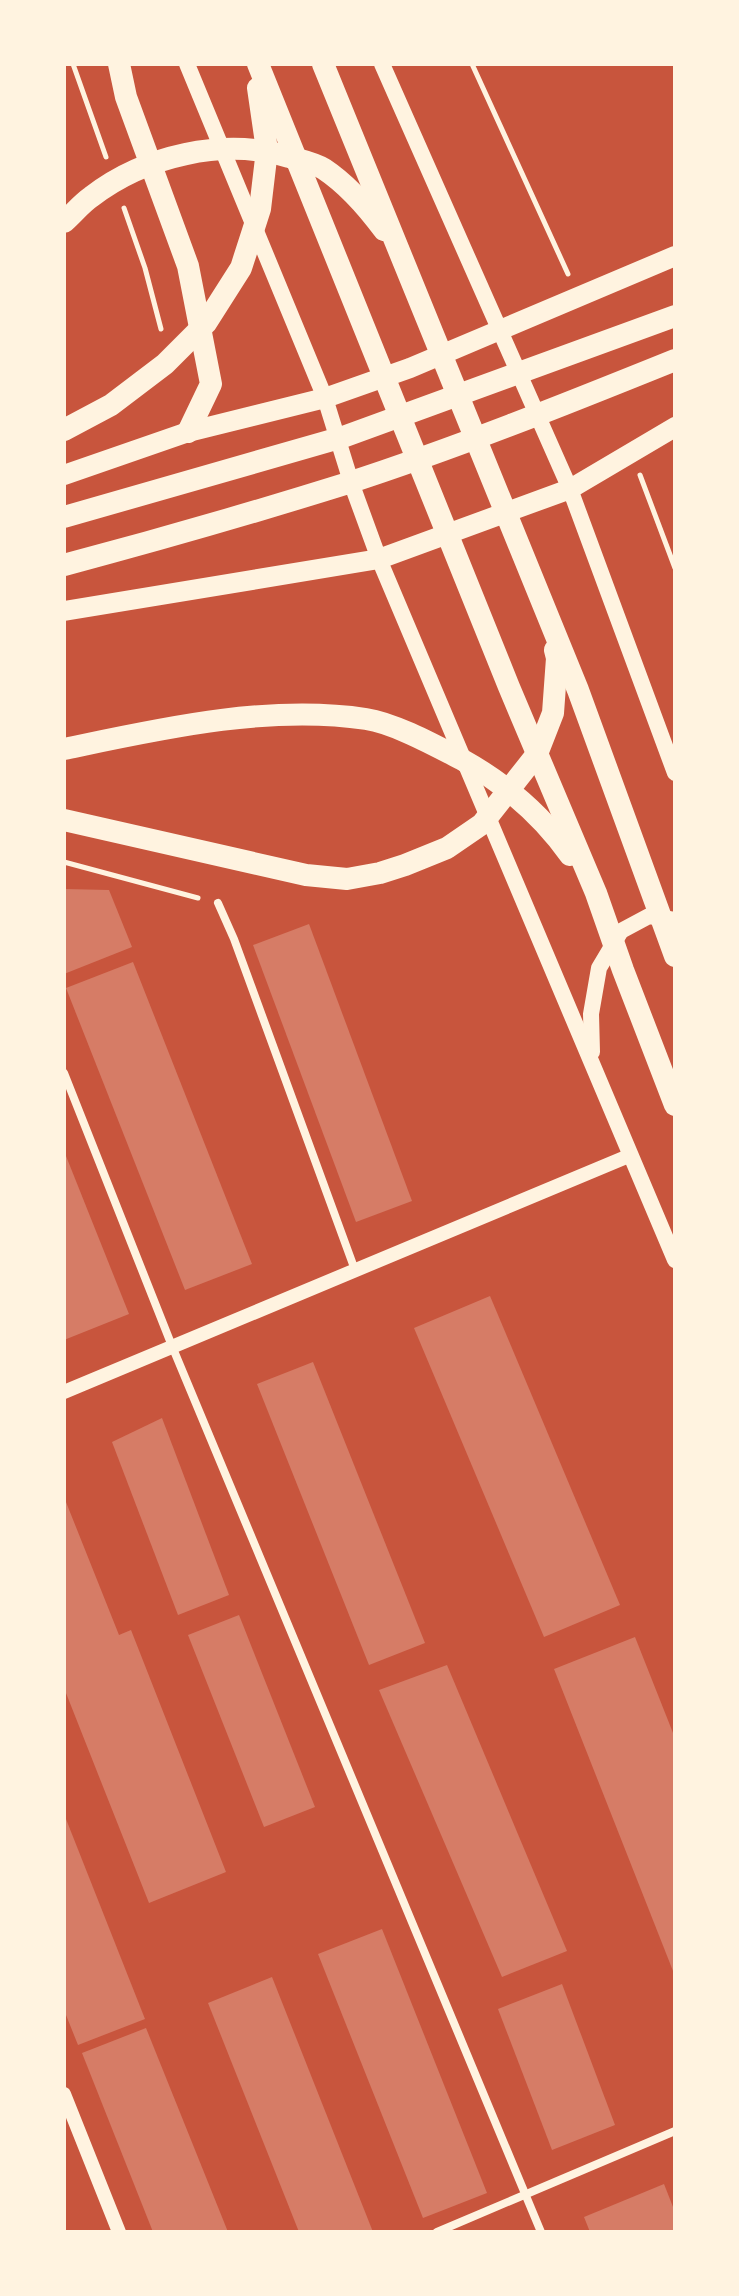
<svg xmlns="http://www.w3.org/2000/svg" width="739" height="2296" font-family="Signika,sans-serif">
  <rect width="100%" height="100%" fill="#c8553d"/>
  <!-- building -->
  <g fill="#d67c66">
    <polygon points="64,889 109,890 132,947 64,974"/>
    <polygon points="309,924 412,1201 356,1222 253,945"/>
    <polygon points="133,962 252,1264 185,1290 66,988"/>
    <polygon points="64,1151 129,1314 64,1340"/>
    <polygon points="490,1296 620,1605 544,1637 414,1328"/>
    <polygon points="313,1362 425,1643 369,1665 257,1384"/>
    <polygon points="162,1418 229,1595 178,1615 112,1442"/>
    <polygon points="64,1497 119,1635 131,1630 226,1872 149,1903 64,1688"/>
    <polygon points="239,1615 315,1807 264,1827 188,1635"/>
    <polygon points="635,1637 675,1738 675,1976 554,1669"/>
    <polygon points="447,1665 567,1951 502,1977 379,1690"/>
    <polygon points="64,1814 145,2019 78,2045 64,2010"/>
    <polygon points="382,1929 487,2193 423,2218 318,1954"/>
    <polygon points="272,1977 373,2232 299,2232 208,2003"/>
    <polygon points="562,1984 615,2125 552,2150 498,2009"/>
    <polygon points="146,2028 228,2232 153,2232 82,2053"/>
    <polygon points="664,2184 675,2212 675,2232 590,2232 584,2217"/>
  </g>
  <g fill="none" stroke-linecap="round" stroke-linejoin="round">
    <!-- path -->
    <g stroke="#fff3e0" stroke-width="5">
      <polyline points="73,64 106,157"/>
      <polyline points="472,64 568,274"/>
      <polyline points="124,208 145,268 161,329"/>
      <polyline points="640,475 675,568"/>
      <polyline points="64,862 198,898"/>
    </g>
    <!-- minor -->
    <g stroke="#fff3e0" stroke-width="8">
      <polyline points="218,903 234,939 355,1270"/>
      <polyline points="64,1073 172,1346 541,2232"/>
      <polyline points="437,2232 675,2131"/>
    </g>
    <!-- tertiary -->
    <g stroke="#fff3e0" stroke-width="14">
      <polyline points="64,1392 631,1155"/>
      <polyline points="64,2094 119,2232"/>
    </g>
    <!-- secondary -->
    <g stroke="#fff3e0" stroke-width="16">
      <polyline points="187,64 325,398 352,485 379,559 675,1260"/>
      <polyline points="382,64 570,489 675,773"/>
      <polyline points="592,1052 591,1014 599,968 621,931 649,916 675,920"/>
    </g>
    <!-- primary -->
    <g stroke="#fff3e0" stroke-width="20">
      <polyline points="64,475 188,432 325,398 410,368 675,256"/>
      <polyline points="64,611 379,559 570,489 675,427"/>
    </g>
    <!-- trunk -->
    <g stroke="#fff3e0" stroke-width="22">
      <polyline points="119,64 126,97 188,266 211,384 188,432"/>
      <polyline points="258,64 509,687 596,893 623,970 675,1105"/>
      <polyline points="323,64 578,690 675,956"/>
      <path d="M64,222C73,214 81,204 91,197C144,156 224,137 289,157C300,160 314,163 324,169C348,185 367,207 384,230"/>
      <polyline points="64,430 111,405 165,364 206,323 241,268 260,209 267,150 258,88"/>
      <polyline points="64,517 343,437 675,316"/>
      <path d="M64,565C158,540 252,513 345,484C456,448 566,404 675,360"/>
      <path d="M64,749C159,729 268,704 366,719C394,723 436,746 461,759C504,783 541,814 570,855"/>
      <polyline points="64,820 306,875 347,879 380,873 405,865 447,848 482,824 537,754 553,713 557,658 555,650"/>
    </g>
  </g>
  <!-- border -->
  <rect width="739" height="2296" fill="none" stroke="#fff3e0" stroke-width="132"/>
</svg>
